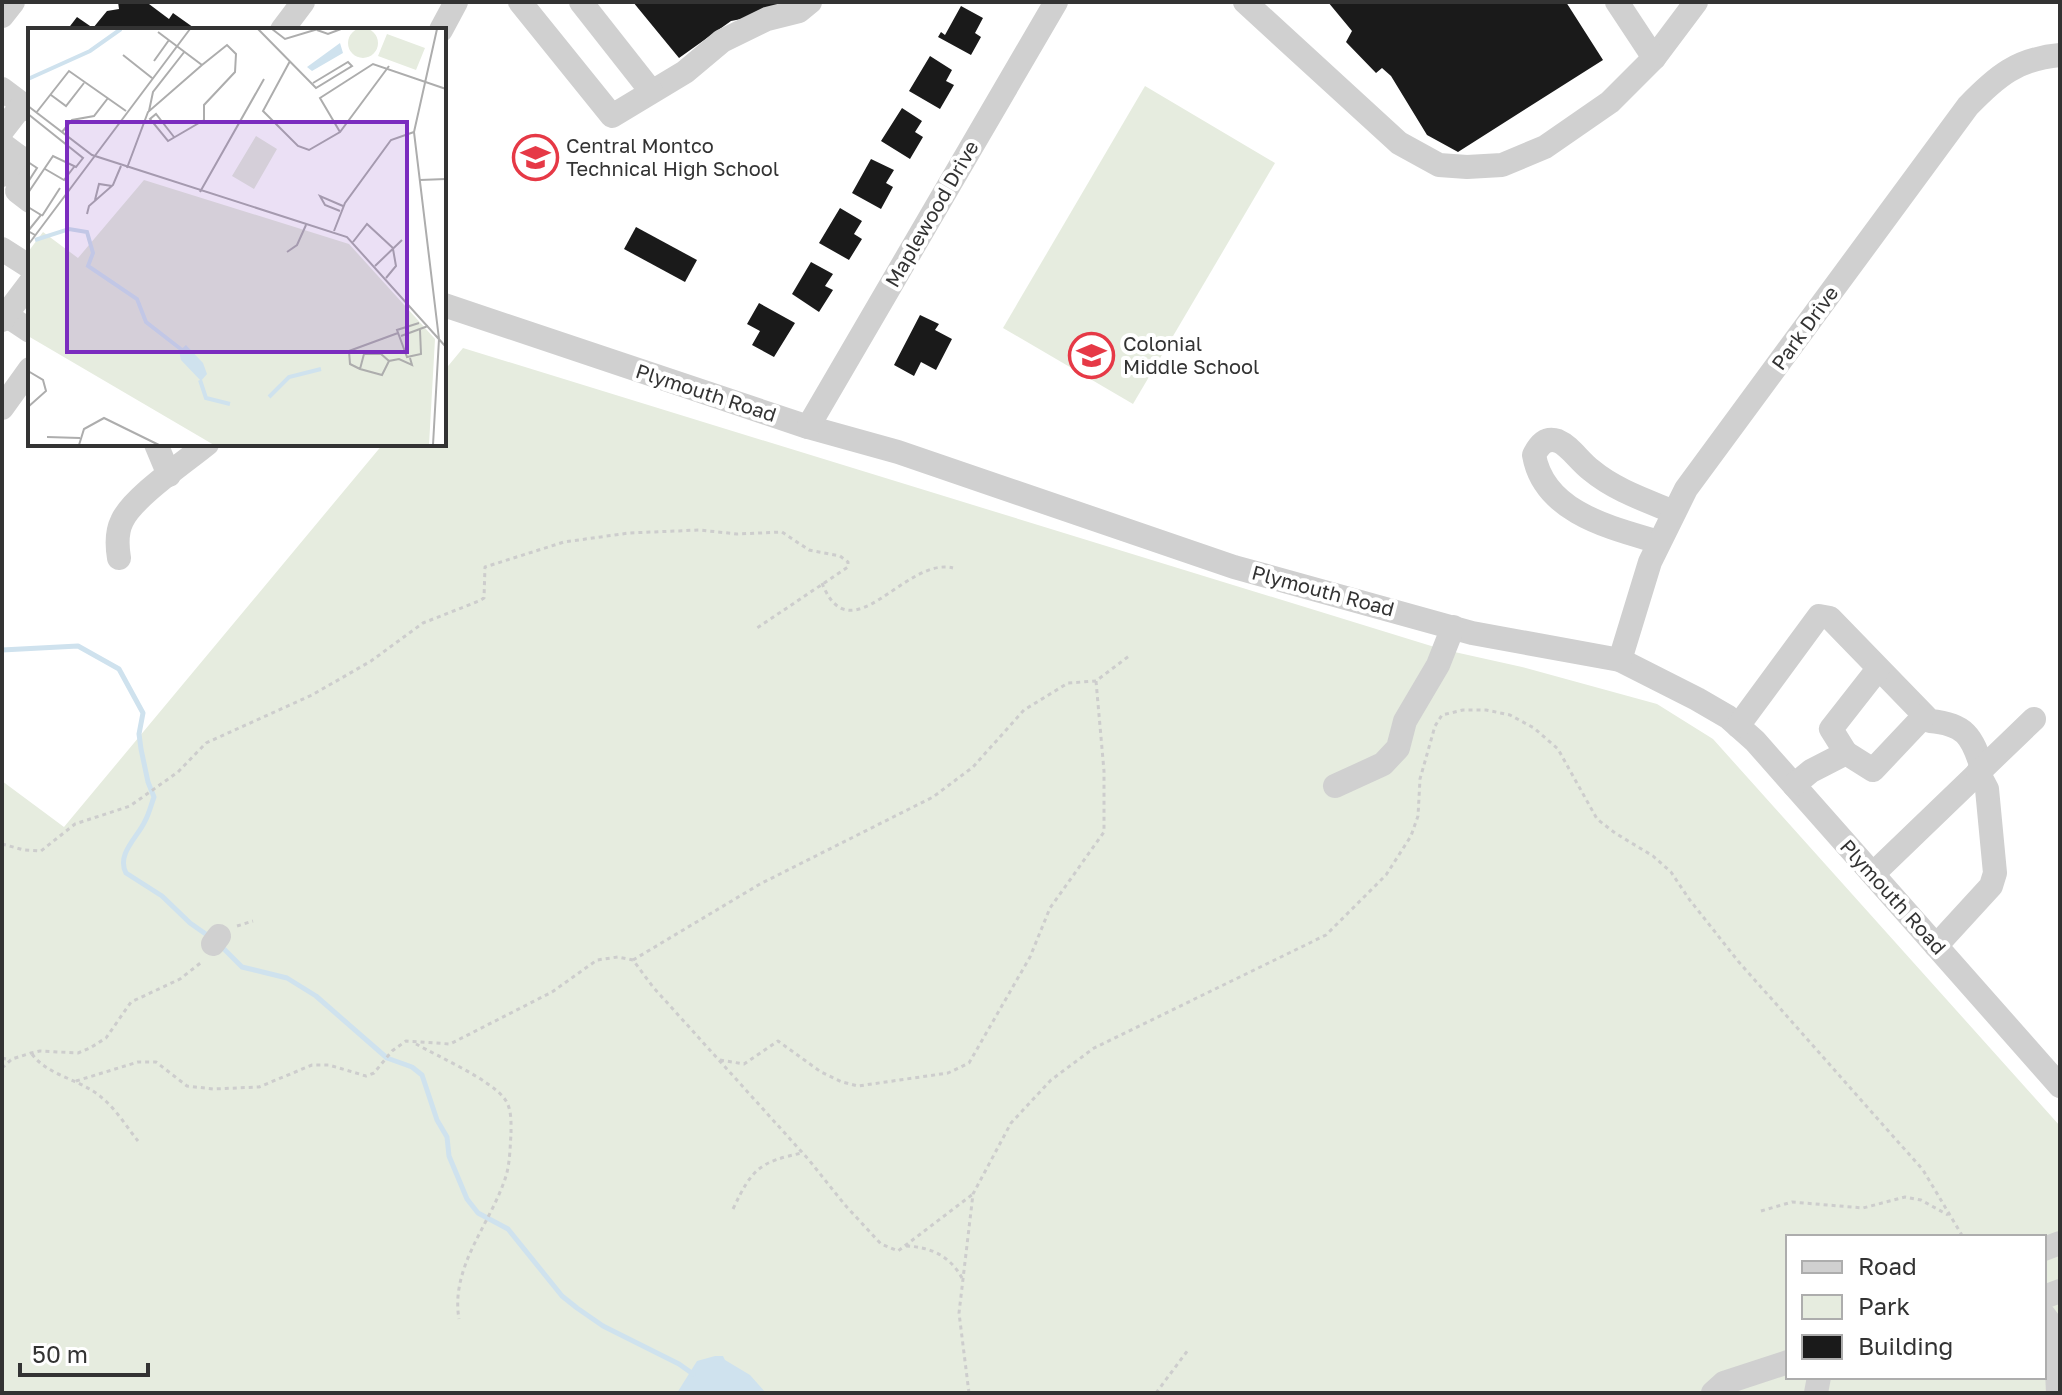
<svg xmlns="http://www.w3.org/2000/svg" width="2062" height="1395" font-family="'Golos Text',sans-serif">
  <rect width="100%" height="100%" fill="#fff"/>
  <!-- green -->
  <g fill="#e6ecdf" fill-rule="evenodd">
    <polygon points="1145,86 1275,163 1133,404 1003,328"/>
    <path d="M463,348L1441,649L1522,667L1657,704L1713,739L2060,1126V1393H2V781L64,827L383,444H444V371ZM1788,1237H2044V1377H1788Z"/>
  </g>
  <!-- water -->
  <polygon fill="#cfe2ee" points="715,1356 723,1356 725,1360 750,1375 766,1393 677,1393 697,1361"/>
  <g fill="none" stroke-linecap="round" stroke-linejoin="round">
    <!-- stream -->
    <g stroke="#cfe2ee" stroke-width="5">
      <path d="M2,650L78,646L119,669L143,713L139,734L141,749L148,782L154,797C151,805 149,814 145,821C138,837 116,854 126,873L162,896L190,923L210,937"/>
      <polyline points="221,946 242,967 287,978 316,996 387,1058 412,1067 422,1075 437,1120 447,1137 449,1156 467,1199 478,1213 508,1229 562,1296 577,1308 603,1326 679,1364 693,1374"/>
    </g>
  </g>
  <!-- building -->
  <g fill="#1a1a1a">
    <polygon points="118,2 149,4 169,19 173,13 197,30 67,30 77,17 93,28 107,11 119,9"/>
    <polygon points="633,2 780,2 767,14 731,21 679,58"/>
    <polygon points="1328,2 1566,2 1603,60 1458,152 1427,135 1391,76 1382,68 1376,73 1346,42 1352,31"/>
    <polygon points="961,6 983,18 975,33 981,37 971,55 938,37 941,32 945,35"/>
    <polygon points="930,56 952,70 946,81 954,85 940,109 909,91"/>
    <polygon points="902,108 922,121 915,132 923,137 910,159 881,141"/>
    <polygon points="871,159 894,170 886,183 893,187 881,209 852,193"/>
    <polygon points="840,208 862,221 854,234 862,239 849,260 819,243"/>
    <polygon points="636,227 697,260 685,282 624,249"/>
    <polygon points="811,262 833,274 825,286 833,290 819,312 792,294"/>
    <polygon points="759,303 795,323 774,357 752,345 760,331 747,324"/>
    <polygon points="920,315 939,324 935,330 952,339 936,370 921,362 914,376 894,365"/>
  </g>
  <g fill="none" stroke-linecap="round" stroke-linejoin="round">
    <!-- path -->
    <g stroke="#cdcdcd" stroke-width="3" stroke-dasharray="4 4" stroke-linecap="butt">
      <path d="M822,583C851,657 905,556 953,568"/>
      <polyline points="2,844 24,850 41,851 75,824 130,806 178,772 206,743 312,695 371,661 423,623 479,601 484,598 485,567 564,542 629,533 699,530 737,534 782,532 809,550 840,556 848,562 848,567 757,628"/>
      <polyline points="237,926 253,921"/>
      <polyline points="633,960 760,884 933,797 973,767 1024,710 1068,683 1096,681 1129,656"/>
      <path d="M416,1044C439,1057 489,1079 504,1098C512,1108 511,1122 511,1134C510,1147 510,1163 506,1176C491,1224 450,1266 459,1319"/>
      <path d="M32,1054C48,1076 80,1079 101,1097C116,1109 126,1126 138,1141"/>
      <polyline points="2,1058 10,1060"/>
      <polyline points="720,1060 744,1064 778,1041 821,1072 842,1082 858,1086 948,1073 969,1063 1030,957 1050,908 1104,832 1104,771 1096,681"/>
      <polyline points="2,1068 12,1059 31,1053 40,1051 78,1053 90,1048 106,1038 131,1002 180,979 203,961"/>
      <polyline points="76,1081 138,1062 156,1062 187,1086 213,1089 259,1087 312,1065 329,1065 366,1076 374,1073 392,1051 406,1041 450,1044 552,992 597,960 618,957 633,960 653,987 809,1160 845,1205 881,1244 898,1251 973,1194"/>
      <path d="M733,1209C752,1169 759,1162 802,1153"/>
      <polyline points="1761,1211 1792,1202 1863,1208 1905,1197 1921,1200 1948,1215"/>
      <path d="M906,1246C931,1247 950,1256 962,1278"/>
      <polyline points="969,1393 959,1313 973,1194 1011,1123 1051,1080 1094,1048 1326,935 1386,875 1411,836 1418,816 1420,779 1435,726 1442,715 1463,710 1486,710 1510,715 1534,728 1558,749 1597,819 1615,833 1653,856 1671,872 1689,899 1738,961 1923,1170 1963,1237"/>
      <polyline points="1156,1393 1188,1350"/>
    </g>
    <!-- minor -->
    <g stroke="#d0d0d0" stroke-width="24">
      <polyline points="520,2 612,116 685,72 722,41 767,19 799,11 810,2"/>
      <polyline points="581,2 651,91"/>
      <polyline points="1245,2 1399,143 1439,165 1467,167 1502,165 1545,147 1610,102 1654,58 1696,2"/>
      <polyline points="1617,2 1654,58"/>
      <polyline points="2,16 13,2"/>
      <polyline points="282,30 303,2"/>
      <polyline points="441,30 456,2"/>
      <polyline points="2,89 30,110"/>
      <polyline points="2,131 23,104"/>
      <polyline points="2,144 30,165"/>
      <polyline points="30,167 17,191 30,201"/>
      <polyline points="2,175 18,156"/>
      <polyline points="2,249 30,267"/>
      <polyline points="444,305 808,427 898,452 1234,567 1472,633 1620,660 1697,699 1728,717 1755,741 2060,1086"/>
      <polyline points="6,315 30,331"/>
      <polyline points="2,320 30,283"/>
      <polyline points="2,408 30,369"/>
      <polyline points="808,427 1056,2"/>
      <polyline points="156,444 169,475"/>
      <path d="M1659,542C1612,528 1544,513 1534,455C1539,445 1546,437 1558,441C1570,446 1580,462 1591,470C1615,490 1645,500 1674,512"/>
      <path d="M119,558C117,546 116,533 122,521C132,498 185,462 207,444"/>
      <path d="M1620,660L1650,562L1686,489L1968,106C1997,76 2017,59 2060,55"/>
      <path d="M1738,726L1819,616L1830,618L1930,721C1965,724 1972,736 1982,768"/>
      <polyline points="1846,753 1873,770 1924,716"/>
      <polyline points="1794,785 1811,771 1846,753 1831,729 1878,669"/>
      <polyline points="1335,786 1383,764 1398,748 1405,721 1438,665 1453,627"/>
      <polyline points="1873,874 2034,719"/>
      <polyline points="213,944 219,936"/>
      <polyline points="1936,946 1991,886 1995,873 1987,789 1978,772"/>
      <polyline points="2044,1249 2060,1243"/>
      <polyline points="2044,1297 2060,1291"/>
      <polyline points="2044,1315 2055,1330 2058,1393"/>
      <polyline points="1713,1393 1724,1383 1788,1362"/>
      <polyline points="1816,1393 1819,1377"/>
    </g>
  </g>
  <!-- icons -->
  <defs>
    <symbol id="school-ring" viewBox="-11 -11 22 22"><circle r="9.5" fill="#fff" stroke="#e63946" stroke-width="1.5"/><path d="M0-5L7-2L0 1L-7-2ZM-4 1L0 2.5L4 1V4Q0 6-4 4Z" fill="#e63946"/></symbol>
  </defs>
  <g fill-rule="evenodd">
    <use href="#school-ring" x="510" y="132" width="51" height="51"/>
    <use href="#school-ring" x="1066" y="330" width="51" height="51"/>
  </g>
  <g text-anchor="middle" stroke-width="8" stroke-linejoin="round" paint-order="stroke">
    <!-- poi labels -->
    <g font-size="20" fill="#333" stroke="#fff" text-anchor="start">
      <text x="566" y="153">Central Montco<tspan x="566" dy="23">Technical High School</tspan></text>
      <text x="1123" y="351">Colonial<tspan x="1123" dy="23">Middle School</tspan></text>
    </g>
    <!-- street labels -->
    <g font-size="20" fill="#333" stroke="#fff">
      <text transform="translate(932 214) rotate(-60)" y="7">Maplewood Drive</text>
      <text transform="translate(1805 328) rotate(-54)" y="7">Park Drive</text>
      <text transform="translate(706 393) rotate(18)" y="7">Plymouth Road</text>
      <text transform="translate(1323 591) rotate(15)" y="7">Plymouth Road</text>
      <text transform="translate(1893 897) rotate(48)" y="7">Plymouth Road</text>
    </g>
  </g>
  <!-- overview -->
  <g transform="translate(28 28)">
    <rect width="418" height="418" fill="#fff"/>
    <path d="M320 15a15 15 0 1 1 30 0a15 15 0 1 1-30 0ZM359,6L397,20L388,42L350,28ZM228,108L249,121L226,161L204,148ZM116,152L321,216L407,311L401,417H186L0,308V224L15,204L50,230Z" fill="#e6ecdf"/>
    <path d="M312,15L315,25L284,43L279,39ZM158,317L175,335L179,346L173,353L153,332L151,323Z" fill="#cfe2ee"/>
    <path fill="none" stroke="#cfe2ee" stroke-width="4" d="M0,51L62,23L93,1M7,212L41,201L59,204L65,225L60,238L109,271L118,294L154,322M172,352L178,370L202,376M241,369L261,349L293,341"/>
    <path fill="none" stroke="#adadad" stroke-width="2" d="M230,1L288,60L324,38L320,34L285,55M244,1L257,11L290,1M289,2L300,6L313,1M130,4L174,37L199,17L208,26L207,44L176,77V92L140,113L122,91L128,86L146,109M95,27L124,50M126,33L141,12M262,33L235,83L270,118L281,122L312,104L361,38M23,67L38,78L56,55M0,78L64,127L319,209L418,319M121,83L125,64L157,23M8,85L41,43L98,83M0,86L55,130L48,139L25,128L0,165M34,104L44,92L66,88L80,70M312,104L292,70L345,36L418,61M0,134L9,140L0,154M99,140L120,84L174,37M17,141L36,152L46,139M392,152L418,151M172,164L236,51M67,172L71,156L84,158M0,179L13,187L0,203L7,207M312,183L297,177L292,168L315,178M59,186L61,178L85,157L93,138M14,188L32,160M306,203L317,175L363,112L386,104M325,214L339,196L366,221M0,217L162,1M259,224L269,217L278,197M347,238L374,212M358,250L368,238L365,221M391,295L369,302L379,329L393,326L392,302M373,308L400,298M361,333L353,326H336L332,341L354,347L361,333L371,331L384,337L382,330M332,341L322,336L321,323L370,305M0,343L15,352L18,363L0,379M19,409L52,410M51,417L56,401L76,390L131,417M405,417L411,311L386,104L409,1"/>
    <path fill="#7b2cbf" fill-opacity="0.15" stroke="#7b2cbf" stroke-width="4" d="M39,94H379V324H39Z"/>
    <rect width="418" height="418" fill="none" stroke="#333" stroke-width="4"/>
  </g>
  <!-- border -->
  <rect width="2062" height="1395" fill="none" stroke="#333333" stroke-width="8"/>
  <!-- legend -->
  <rect x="1786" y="1235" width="260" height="144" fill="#ffffff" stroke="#adadad" stroke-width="2"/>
  <rect x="1802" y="1261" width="40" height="12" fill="#d0d0d0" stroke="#adadad" stroke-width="2"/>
  <text x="1858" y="1275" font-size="24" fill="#333333">Road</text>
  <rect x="1802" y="1295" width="40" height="24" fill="#e6ecdf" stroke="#adadad" stroke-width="2"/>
  <text x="1858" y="1315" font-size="24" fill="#333333">Park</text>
  <rect x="1802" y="1335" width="40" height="24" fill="#1a1a1a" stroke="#adadad" stroke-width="2"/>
  <text x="1858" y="1355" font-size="24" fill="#333333">Building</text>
  <!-- scale -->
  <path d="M20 1363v12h128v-12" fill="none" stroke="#333333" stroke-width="4"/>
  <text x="32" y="1363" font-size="24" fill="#333333" stroke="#ffffff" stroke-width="6" paint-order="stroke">50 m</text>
</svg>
